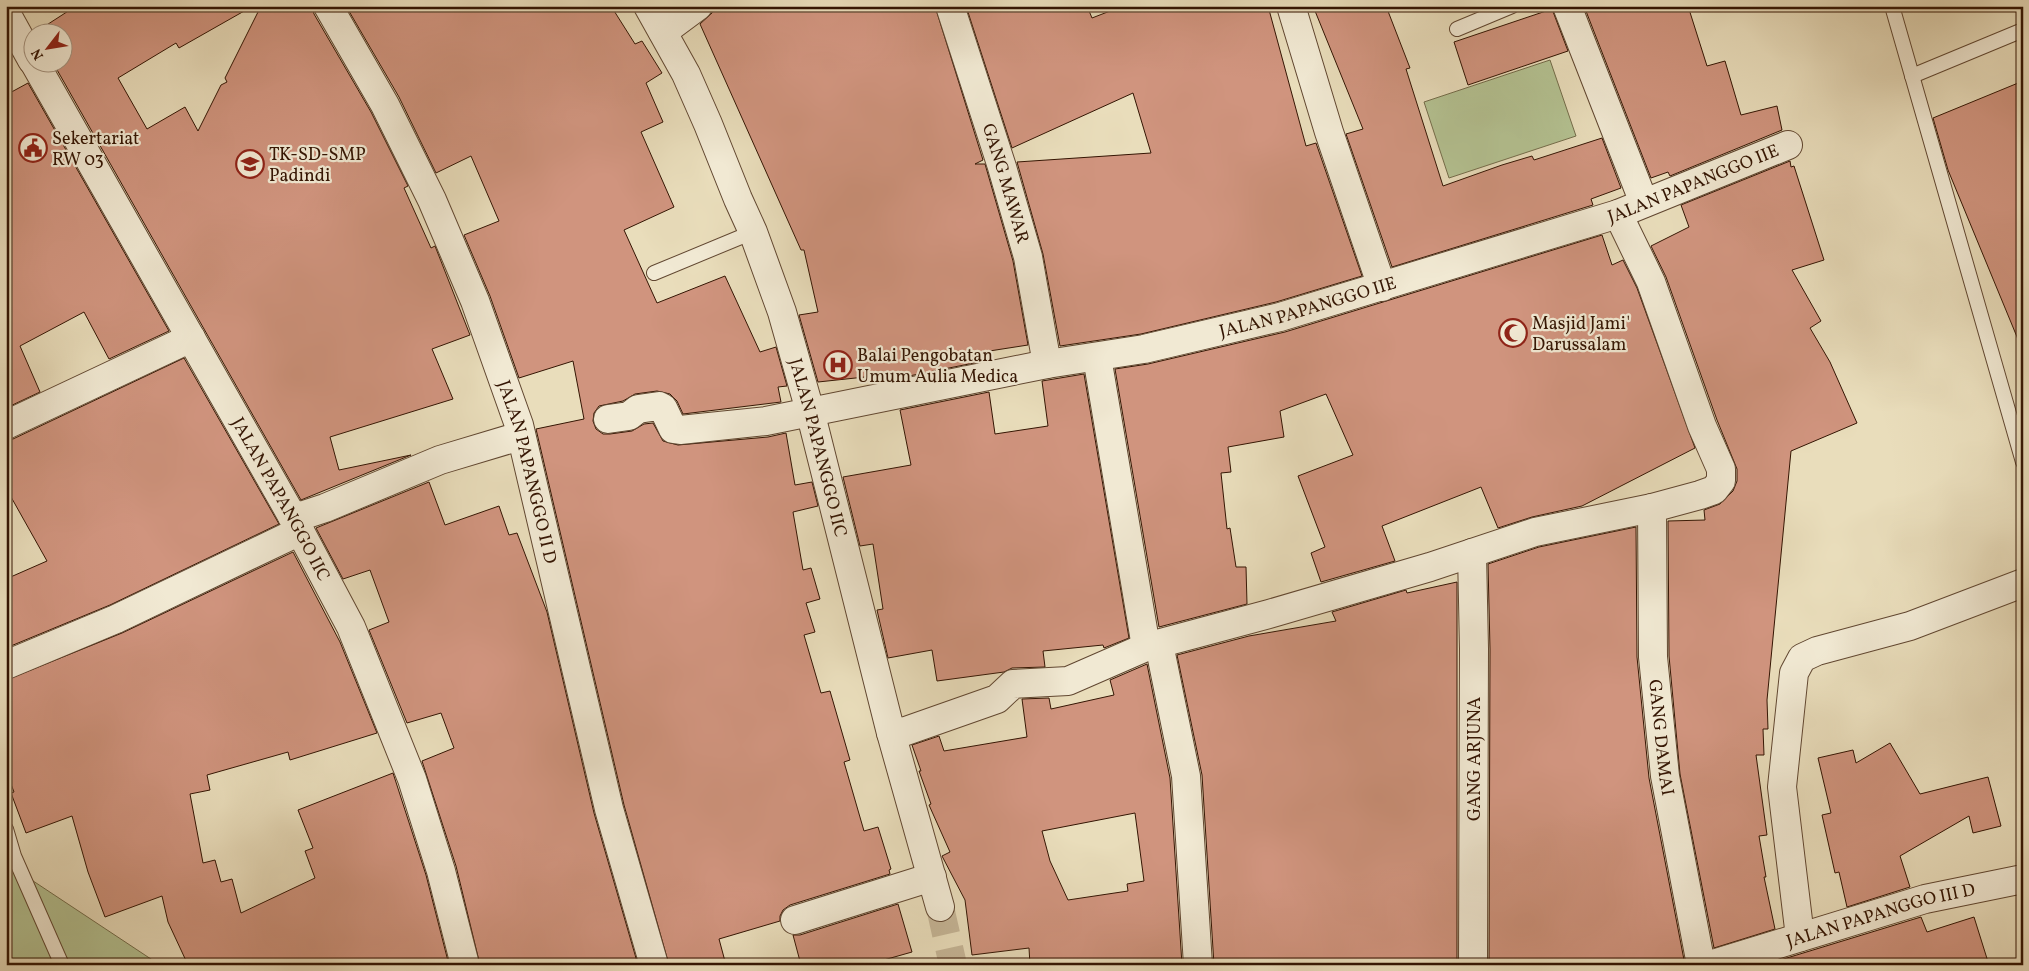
<svg xmlns="http://www.w3.org/2000/svg" width="2029" height="971" font-family="Vollkorn,serif">
  <rect width="100%" height="100%" fill="#e9ddbb"/>
  <filter id="stains"><feTurbulence type="fractalNoise" baseFrequency=".004" numOctaves="4"/><feColorMatrix values="0 0 0 0 .2 0 0 0 0 .09 0 0 0 0 .02 0 0 0 .5 -.17"/></filter>
  <radialGradient id="worn" r=".72"><stop offset=".6" stop-color="#630" stop-opacity="0"/><stop offset="1" stop-color="#630" stop-opacity=".3"/></radialGradient>
  <!-- green -->
  <g fill="#b4c292" stroke="#746c4a">
    <polygon points="1550,60 1576,136 1449,178 1424,102"/>
    <polygon points="6,860 9,865 160,965 6,965"/>
  </g>
  <!-- building -->
  <g fill="#d0947e" stroke="#341503" fill-rule="evenodd">
    <polygon points="76,6 253,6 179,48 176,43 118,78 147,129 185,107 198,131 221,85 227,82 225,78 261,6 312,6 314,14 371,112 408,186 404,188 431,248 435,246 470,335 432,349 453,399 330,437 339,470 411,455 301,500 56,68 64,64 62,61 62,32 45,32 42,28"/>
    <polygon points="346,6 611,6 635,44 642,41 662,73 646,83 663,122 641,132 674,207 624,230 657,303 725,276 760,352 776,347 787,386 778,387 781,402 683,414 677,401 670,394 657,391 635,394 623,401 599,406 594,413 593,421 596,429 603,434 610,434 632,431 644,424 653,423 663,441 678,445 768,437 786,433 795,485 812,482 818,506 793,512 803,570 811,568 820,599 806,603 815,632 804,635 821,693 830,691 850,760 844,762 864,831 878,827 891,869 889,870 890,874 790,905 783,910 780,916 780,921 719,939 726,965 669,965 624,805 536,429 584,419 573,361 519,378 490,296 464,235 499,221 471,156 436,173 399,97"/>
    <polygon points="713,6 935,6 983,160 975,164 985,164 1013,261 1028,345 983,352 984,361 894,379 893,374 818,382 799,315 818,312 804,250 801,250 700,24 712,13"/>
    <polygon points="966,6 1087,6 1092,18 1123,6 1268,6 1306,146 1316,143 1362,276 1276,302 1141,334 1060,346 1043,254 1017,162 1151,153 1133,93 1012,148"/>
    <polygon points="1313,6 1386,6 1410,68 1406,69 1443,186 1502,165 1532,156 1534,160 1602,138 1621,188 1591,199 1593,205 1392,267 1346,134 1363,129"/>
    <polygon points="1584,6 1688,6 1707,66 1725,61 1741,115 1777,106 1782,130 1670,176 1668,172 1651,178"/>
    <polygon points="1552,9 1568,51 1468,85 1454,42"/>
    <polygon points="2023,81 2023,349 2022,349 1948,170 1933,118"/>
    <polygon points="28,83 169,331 109,359 84,312 20,346 40,392 6,408 6,95"/>
    <polygon points="1790,161 1791,167 1794,166 1824,260 1792,270 1821,321 1810,328 1830,362 1857,423 1791,451 1767,700 1768,729 1763,729 1764,755 1756,755 1767,835 1759,836 1766,877 1764,877 1775,929 1714,948 1680,774 1669,656 1668,521 1705,520 1704,510 1720,504 1733,491 1737,481 1737,469 1717,420 1666,277 1651,246 1689,227 1681,205"/>
    <polygon points="1602,235 1612,265 1623,260 1637,288 1695,448 1582,506 1532,517 1498,528 1481,487 1382,526 1395,561 1321,582 1311,553 1325,547 1298,476 1353,455 1326,394 1280,411 1284,437 1228,447 1231,472 1221,473 1227,529 1230,528 1236,567 1246,567 1247,604 1159,627 1115,369 1148,364 1285,332"/>
    <polygon points="184,358 279,524 110,605 6,648 6,579 47,561 6,488 6,440 13,439"/>
    <polygon points="1084,374 1129,638 1104,648 1103,645 1043,651 1045,667 1012,668 1004,672 937,681 932,650 888,658 877,610 883,609 873,544 860,546 843,477 911,465 900,410 989,392 995,434 1048,426 1042,381"/>
    <polygon points="429,482 445,525 499,506 509,535 517,533 547,612 594,813 638,965 480,965 456,866 422,761 454,748 441,713 407,723 369,630 389,622 370,570 343,579 316,528"/>
    <polygon points="1636,527 1637,657 1649,778 1685,965 1489,965 1490,649 1488,564 1539,547"/>
    <polygon points="293,552 340,642 377,733 290,760 288,752 207,775 210,790 190,794 203,863 215,860 221,882 232,879 241,913 315,878 305,851 313,848 298,810 393,773 426,875 449,965 188,965 168,922 162,896 105,917 88,872 72,816 26,833 11,793 14,792 6,771 6,680 122,633"/>
    <polygon points="1457,582 1457,965 1214,965 1202,775 1177,655 1249,636 1336,621 1332,612 1406,590 1407,593"/>
    <path d="M1147,664L1170,778L1182,965H1030L1029,948L972,955L965,900L942,856L950,852L929,805L931,804L919,771H921L912,745L939,736L944,751L1027,737L1022,699L1049,698L1051,709L1114,695L1110,680ZM1135,813L1144,881L1127,884L1128,891L1068,900L1050,861L1042,831Z"/>
    <polygon points="1890,743 1920,794 1988,777 2001,826 1973,833 1969,816 1900,856 1910,887 1847,907 1839,872 1835,873 1822,815 1831,813 1818,758 1853,750 1856,763"/>
    <polygon points="898,904 912,952 866,965 801,965 793,935 800,935"/>
    <polygon points="1921,917 1927,932 1974,917 1989,965 1764,965"/>
  </g>
  <g fill="none" stroke-linecap="round" stroke-linejoin="round">
    <!-- street-tunnel -->
    <polyline stroke="#c5b596" stroke-width="28" stroke-dasharray="28 14" stroke-linecap="butt" points="940,907 953,965"/>
    <defs>
      <g id="lane">
        <polyline points="1892,6 2023,462"/>
        <polyline points="1457,29 1512,6"/>
        <polyline points="1912,76 2023,30"/>
        <polyline points="654,273 753,232"/>
        <polyline points="6,829 14,856 62,965"/>
      </g>
      <g id="street">
        <path id="s1" d="M328,6L385,105L432,200L475,301L519,425L609,809L654,965"/>
        <path id="s2" d="M648,6L686,74L708,124L738,199L753,232L782,312L810,411L891,733L940,907"/>
        <path id="s3" d="M950,6L1002,167L1028,257L1047,364"/>
        <polyline points="1291,6 1329,132 1382,287"/>
        <polyline points="1567,6 1644,203"/>
        <polyline points="6,13 32,60"/>
        <polyline points="663,32 698,6"/>
        <path id="s4" d="M34,62L292,516L351,627L412,779L441,871L465,965"/>
        <polyline points="1097,357 1146,647"/>
        <path id="s5" d="M608,419L629,416L638,409L659,406L663,408L673,429L680,430L766,421L1047,364L1144,349L1280,317L1618,214L1788,145"/>
        <polyline points="6,425 191,338"/>
        <path id="s6" d="M1652,508L1653,657L1665,776L1701,965"/>
        <polyline points="292,516 304,515 325,508 440,460 520,436"/>
        <polyline points="1472,553 1474,649 1473,965"/>
        <polyline points="1159,644 1186,776 1198,965"/>
        <polyline points="6,665 116,619 300,531"/>
        <polyline points="891,733 906,731 997,699 1013,684 1068,681 1146,647 1269,614 1430,567 1535,532 1652,508 1700,495 1714,490 1721,481 1721,469 1702,426 1651,282 1618,214"/>
        <polyline points="795,920 932,877"/>
        <polyline points="1800,937 1782,787 1794,673 1802,658 1817,651 1910,626 2023,583"/>
        <path id="s7" d="M1710,965L1925,899L2023,879"/>
      </g>
    </defs>
    <!-- lane casing -->
    <use href="#lane" stroke="#614731" stroke-width="16"/>
    <!-- street casing -->
    <use href="#street" stroke="#614731" stroke-width="30"/>
    <!-- lane -->
    <use href="#lane" stroke="#f1e9d3" stroke-width="14"/>
    <!-- street -->
    <use href="#street" stroke="#f1e9d3" stroke-width="28"/>
  </g>
  <!-- icons -->
  <defs>
    <symbol id="civic-ring" viewBox="-11 -11 22 22"><circle r="9.5" fill="#f1e9d3" stroke="#8f2418" stroke-width="1.5"/><path d="M-.6-6.5H3V-4.5H.6V-3L4-1V1h2V6H-6V1h2V-1L-.6-3ZM-1.2 2.5V6h2.4V2.5Z" fill="#8f2418"/></symbol>
    <symbol id="school-ring" viewBox="-11 -11 22 22"><circle r="9.5" fill="#f1e9d3" stroke="#8f2418" stroke-width="1.5"/><path d="M0-5L7-2L0 1L-7-2ZM-4 1L0 2.5L4 1V4Q0 6-4 4Z" fill="#8f2418"/></symbol>
    <symbol id="mosque-ring" viewBox="-11 -11 22 22"><circle r="9.5" fill="#f1e9d3" stroke="#8f2418" stroke-width="1.5"/><path d="M3.5-4.9A6 6 0 1 0 3.5 4.9A5 5 0 1 1 3.5-4.9Z" fill="#8f2418"/></symbol>
    <symbol id="hospital-ring" viewBox="-11 -11 22 22"><circle r="9.5" fill="#f1e9d3" stroke="#8f2418" stroke-width="1.5"/><path d="M-5-5h3v3.5h4V-5h3V5h-3V1.5h-4V5h-3Z" fill="#8f2418"/></symbol>
  </defs>
  <g fill-rule="evenodd">
    <use href="#civic-ring" x="17" y="132" width="32" height="32"/>
    <use href="#school-ring" x="234" y="148" width="32" height="32"/>
    <use href="#mosque-ring" x="1497" y="317" width="32" height="32"/>
    <use href="#hospital-ring" x="822" y="349" width="32" height="32"/>
  </g>
  <g text-anchor="middle" stroke-width="4.5" stroke-linejoin="round" paint-order="stroke">
    <!-- poi labels -->
    <g font-size="18" fill="#341503" stroke="#f1e9d3" text-anchor="start">
      <text x="52" y="144">Sekertariat<tspan x="52" dy="21">RW 03</tspan></text>
      <text x="269" y="160">TK-SD-SMP<tspan x="269" dy="21">Padindi</tspan></text>
      <text x="1532" y="329">Masjid Jami'<tspan x="1532" dy="21">Darussalam</tspan></text>
      <text x="857" y="361">Balai Pengobatan<tspan x="857" dy="21">Umum Aulia Medica</tspan></text>
    </g>
    <!-- street labels -->
    <g font-size="18" fill="#341503" stroke="#f1e9d3">
      <text dy="6" stroke="none"><textPath href="#s3" startOffset="186">GANG MAWAR</textPath></text>
      <text dy="6" stroke="none"><textPath href="#s5" startOffset="1134">JALAN PAPANGGO IIE</textPath></text>
      <text dy="6" stroke="none"><textPath href="#s5" startOffset="729">JALAN PAPANGGO IIE</textPath></text>
      <text dy="6" stroke="none"><textPath href="#s2" startOffset="475">JALAN PAPANGGO IIC</textPath></text>
      <text dy="6" stroke="none"><textPath href="#s1" startOffset="509">JALAN PAPANGGO II D</textPath></text>
      <text dy="6" stroke="none"><textPath href="#s4" startOffset="502">JALAN PAPANGGO IIC</textPath></text>
      <text dy="6" stroke="none"><textPath href="#s6" startOffset="230">GANG DAMAI</textPath></text>
      <text transform="translate(1474 759) rotate(-90)" y="6">GANG ARJUNA</text>
      <text dy="6" stroke="none"><textPath href="#s7" startOffset="178">JALAN PAPANGGO III D</textPath></text>
    </g>
  </g>
  <!-- margin -->
  <rect width="2029" height="971" fill="none" stroke="#e9ddbb" stroke-width="25"/>
  <rect x="8" y="8" width="2014" height="956" fill="none" stroke="#341503" stroke-width="2.5"/>
  <rect x="12" y="12" width="2004" height="946" fill="none" stroke="#341503"/>
  <!-- north arrow -->
  <g transform="translate(48 48) rotate(239)"><circle r="24" fill="#f1e9d3" stroke="#a59480"/>
  <path d="M0-4L9 19L0 12L-9 19Z" fill="#8f2418"/>
  <text y="-8" font-size="14" font-weight="bold" text-anchor="middle" fill="#341503">N</text>
  </g>
  <rect width="100%" height="100%" filter="url(#stains)"/>
  <rect width="100%" height="100%" fill="url(#worn)"/>
</svg>
